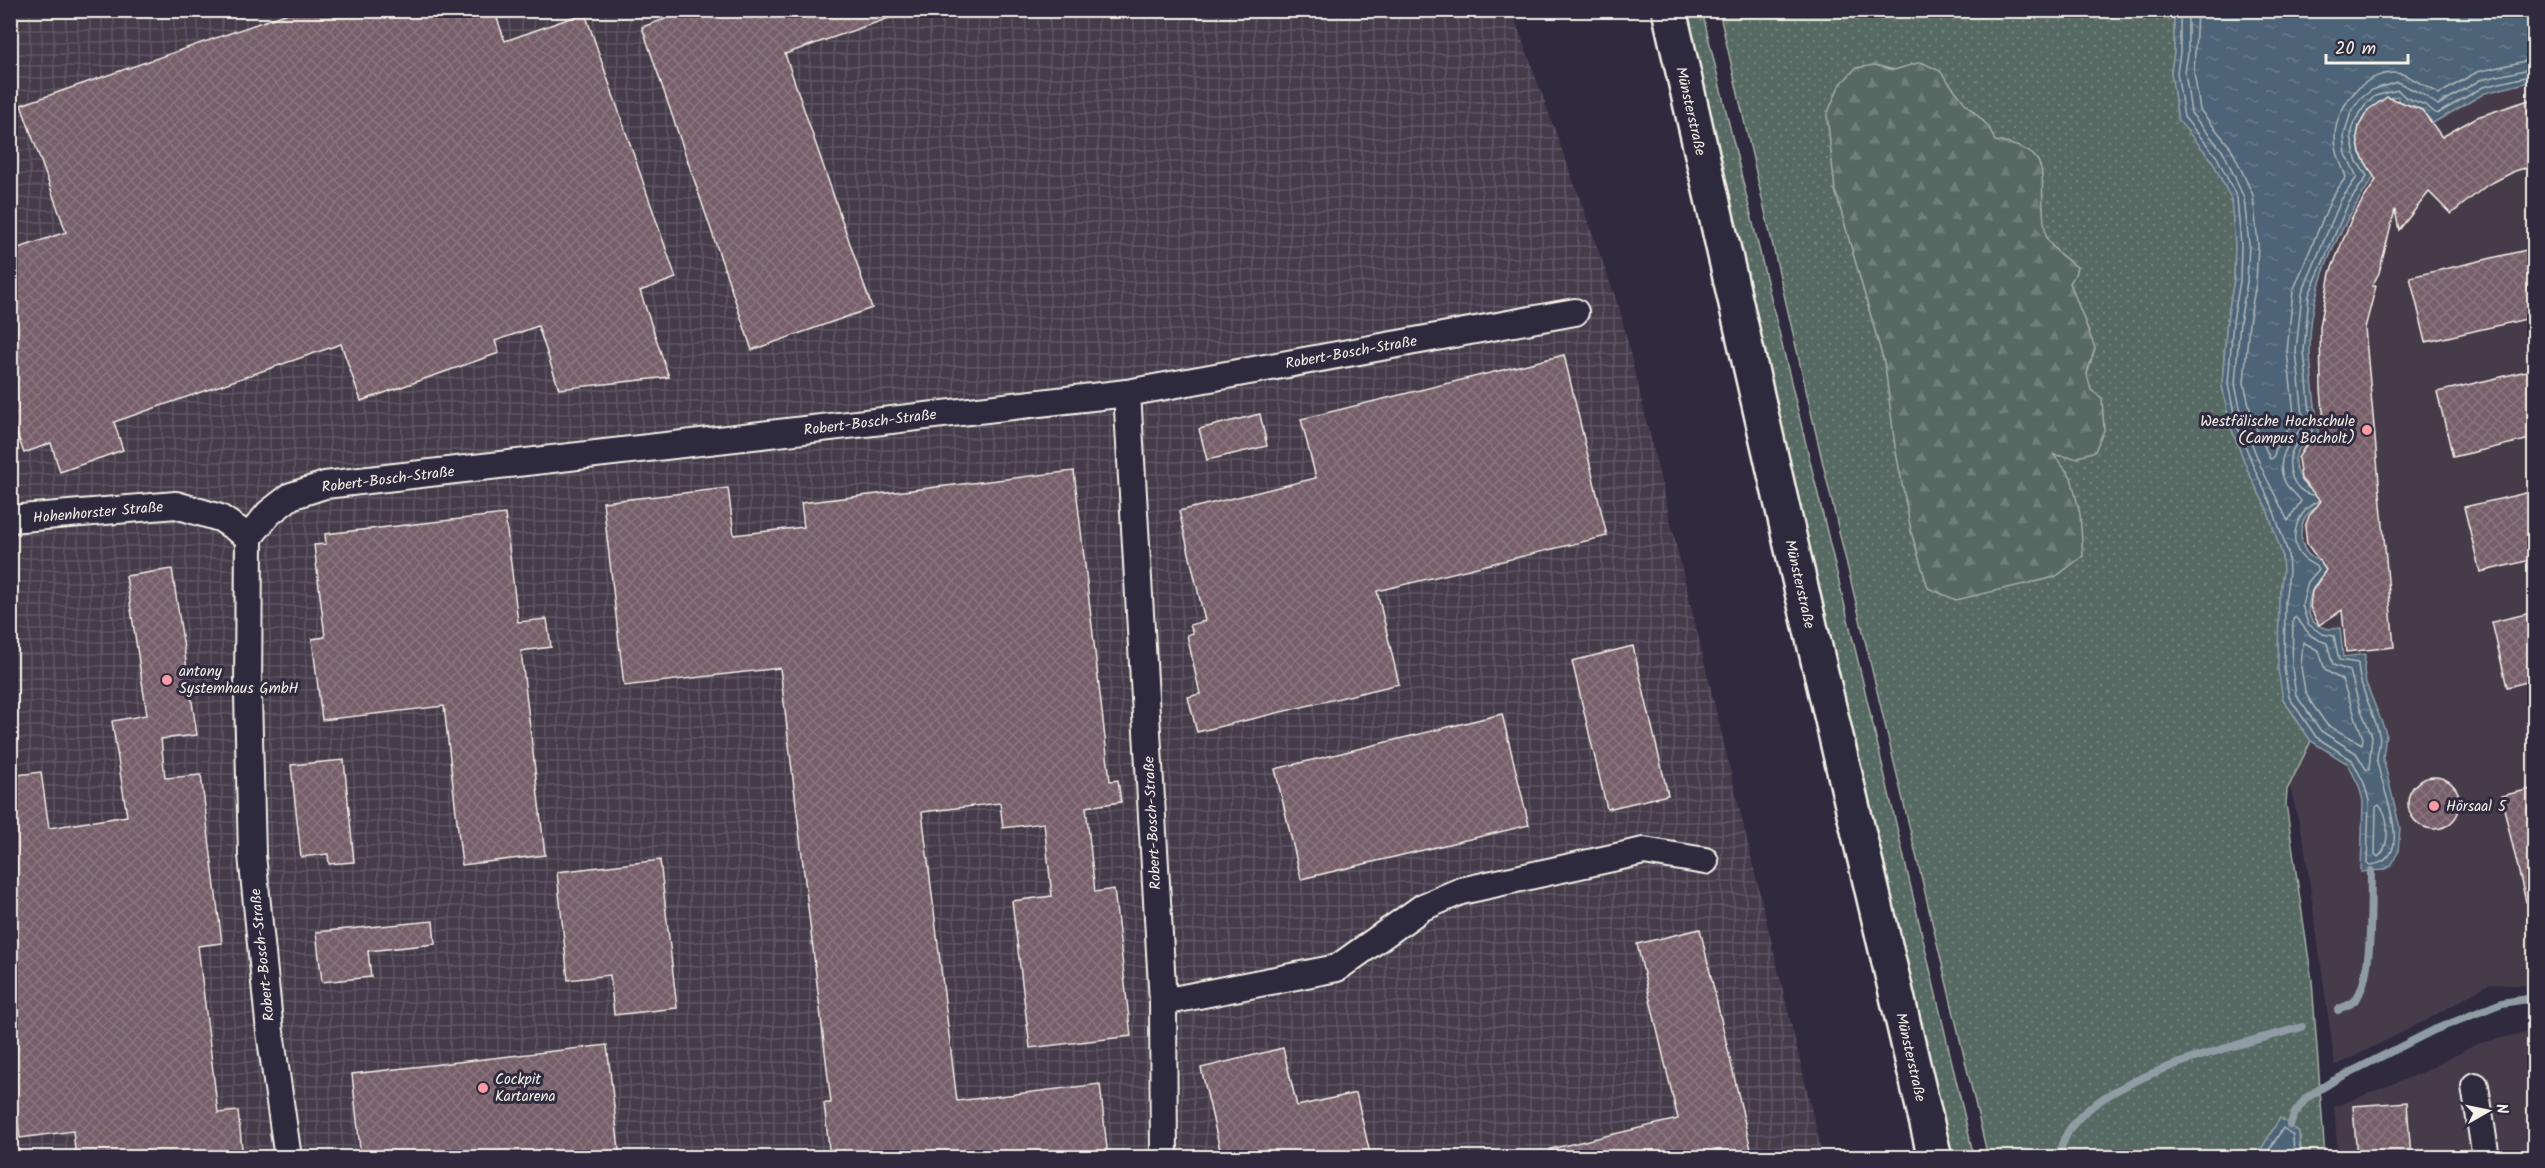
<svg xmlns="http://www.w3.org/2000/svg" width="2545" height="1168" font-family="Kalam,sans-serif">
  <defs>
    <pattern id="industrial-grid" width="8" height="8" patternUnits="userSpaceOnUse" patternTransform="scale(1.5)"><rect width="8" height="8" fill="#453a4a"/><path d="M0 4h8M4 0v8" fill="none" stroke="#605764"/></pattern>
    <pattern id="grass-dots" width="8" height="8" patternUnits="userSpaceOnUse" patternTransform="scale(1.5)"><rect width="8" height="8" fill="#576a63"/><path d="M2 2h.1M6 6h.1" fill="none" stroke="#708079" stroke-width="1.8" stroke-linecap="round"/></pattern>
    <pattern id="forest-firs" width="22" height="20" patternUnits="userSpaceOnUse" patternTransform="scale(1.5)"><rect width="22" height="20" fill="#576a63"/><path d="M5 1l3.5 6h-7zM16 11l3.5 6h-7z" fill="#708079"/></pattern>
    <pattern id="water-ripples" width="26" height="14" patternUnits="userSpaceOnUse" patternTransform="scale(1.5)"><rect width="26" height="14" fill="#4d6477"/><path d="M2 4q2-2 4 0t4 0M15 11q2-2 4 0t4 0" fill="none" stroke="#677b8a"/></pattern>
    <pattern id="building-cross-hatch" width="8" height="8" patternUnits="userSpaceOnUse" patternTransform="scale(1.5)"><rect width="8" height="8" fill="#775f6a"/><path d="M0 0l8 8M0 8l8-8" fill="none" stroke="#8b767f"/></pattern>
  </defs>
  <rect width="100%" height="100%" fill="#2f2a3d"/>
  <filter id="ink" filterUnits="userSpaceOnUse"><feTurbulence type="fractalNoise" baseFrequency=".0167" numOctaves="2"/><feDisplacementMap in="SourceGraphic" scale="12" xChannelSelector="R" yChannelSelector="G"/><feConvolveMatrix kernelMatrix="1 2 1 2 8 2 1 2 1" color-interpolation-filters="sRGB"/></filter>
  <g filter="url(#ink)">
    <!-- built -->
    <g fill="#453a4a">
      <polygon points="2095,11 2534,11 2534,986 2489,984 2427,1020 2335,1066 2304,843"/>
      <polygon points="2534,1030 2534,1157 2338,1157 2334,1107 2423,1072 2477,1044"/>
    </g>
    <!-- industrial -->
    <polygon fill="url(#industrial-grid)" points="10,11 1512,11 1620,310 1823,1157 11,1157"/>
    <!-- grass -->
    <g fill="url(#grass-dots)" stroke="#a6aea6" stroke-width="1.5">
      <polygon points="2095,10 2097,17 2124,11 2174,11 2174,52 2171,72 2178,119 2212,160 2231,199 2235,244 2234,280 2227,320 2222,385 2230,425 2249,473 2267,509 2282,554 2283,571 2279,600 2283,699 2311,741 2287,790 2286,804 2312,981 2325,1157 2302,1157 2299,1132 2280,1118 2260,1151 2258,1157 1988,1157 1823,464 1719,11"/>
      <polygon points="1686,11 1702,11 1857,657 1974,1157 1953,1157 1823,612"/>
    </g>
    <!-- forest -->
    <path fill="url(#forest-firs)" stroke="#a6aea6" stroke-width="1.5" d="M1921,62L1940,71L1965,103L1989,127L1995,141C2057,151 2038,174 2044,221C2045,227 2045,234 2047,239C2055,252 2066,259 2077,267L2075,275L2070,283L2095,348L2087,374L2091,390L2102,398L2104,430L2095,451L2076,458L2054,455L2071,477L2080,514L2083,556L2055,577L1956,600L1928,588L1912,535L1895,447L1885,366L1835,190L1827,115L1839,86L1856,68L1875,65L1894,70Z"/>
    <!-- water -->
    <g fill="url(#water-ripples)" stroke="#909ca4" stroke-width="1.5">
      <path d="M2174,11H2534V81L2485,93L2433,123L2415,106L2398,103V96C2355,104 2345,145 2376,174C2341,224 2308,288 2310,351C2311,380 2316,410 2319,438C2288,446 2290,469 2309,489H2325L2327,506C2319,508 2311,509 2306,516C2297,531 2300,555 2318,560C2322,561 2328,560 2333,560L2334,573L2323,574C2309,588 2298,621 2325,628C2329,630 2336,628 2340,628L2343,657L2365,654L2364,671L2366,683L2386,733L2383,758L2400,828L2398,852L2391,866L2383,870L2361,872L2363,801L2359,786L2348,764L2311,741L2283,699L2278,669L2279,600L2283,571L2282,554L2267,509L2249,473L2230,425L2222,385L2227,320L2234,280L2235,244L2231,199L2212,160L2178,120L2171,72L2174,52Z"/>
      <polygon points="2280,1118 2299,1132 2300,1157 2258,1157 2260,1151"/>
    </g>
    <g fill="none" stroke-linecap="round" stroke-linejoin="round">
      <!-- shore -->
      <g stroke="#b1b9bb" stroke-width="1.5">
        <path d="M2180,10V53L2177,72L2184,117L2217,157L2237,198L2241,245L2240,281L2233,321L2228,384L2236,423L2255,470L2272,506L2288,553L2289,572L2285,601L2284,668L2289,697L2316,737L2352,760L2364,783L2369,801L2367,863L2370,865C2418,861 2381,789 2377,761C2376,752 2382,743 2379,734C2373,709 2359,689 2358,663L2339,660L2334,636L2322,634L2308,624L2302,605L2308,582L2319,569C2314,564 2307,562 2303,558C2285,540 2299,508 2319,501"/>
        <path d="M2188,10V53L2185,72L2191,113L2224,153L2244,198L2249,245L2247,282L2240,322L2235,384L2243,421L2261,467L2288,521L2301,501C2297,495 2290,490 2286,484C2273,460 2289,442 2304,426L2296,351L2302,293L2341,200L2357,177L2346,154L2344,136L2351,112L2360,99L2372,90L2397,82L2422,94L2438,105L2480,80L2534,68"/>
        <path d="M2197,10L2194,72L2200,110L2231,148L2253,195L2258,245L2256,283L2249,323L2244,383L2252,418L2270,459L2273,458L2279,440L2295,422L2287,352L2293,291L2332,197L2346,177C2341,163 2335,152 2335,137C2335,106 2368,66 2402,74C2412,77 2429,89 2439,94L2477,72L2534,59"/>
        <path d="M2314,495C2292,494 2283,462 2295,446C2300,440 2307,436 2312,432L2304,351L2309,295L2348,204L2367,176L2356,160L2351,136L2354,123L2366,104L2375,96L2398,90L2405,97L2425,105L2437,114L2483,87L2534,75"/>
        <path d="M2295,617C2307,628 2306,637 2327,643L2333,665L2350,671L2360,708L2372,736L2369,770L2366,769L2356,753L2321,731L2296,695L2292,668L2293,620Z"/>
        <polygon points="2303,642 2319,651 2325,670 2342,680 2363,738 2362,744 2327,725 2310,701 2305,691 2301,667"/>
        <path d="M2379,805C2390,815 2390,848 2378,857L2375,854L2376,807Z"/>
        <polyline points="2264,1158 2283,1128 2293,1135 2294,1158"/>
      </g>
      <!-- stream -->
      <g stroke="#909ca4" stroke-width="8">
        <path d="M2338,1010C2343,1007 2350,1005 2354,1001C2374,982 2370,899 2371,871"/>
        <polyline points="2290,1125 2295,1113 2306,1098 2333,1081 2434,1030 2502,1003 2534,998"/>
        <path d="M2059,1158C2061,1152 2061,1145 2064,1140C2089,1077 2241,1045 2302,1027"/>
      </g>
    </g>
    <!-- building -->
    <g fill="url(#building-cross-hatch)" stroke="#f4f1e8" stroke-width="1.5">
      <polygon points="297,10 494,10 505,41 585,13 676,278 640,291 669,377 559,389 538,326 495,341 499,353 361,401 341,344 114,422 123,450 60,472 51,443 24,453 10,414 10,251 66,232 21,105"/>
      <polygon points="662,10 901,10 901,14 785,54 872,308 752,350 642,27 665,19"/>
      <polygon points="2387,97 2422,110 2442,137 2477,117 2535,98 2535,165 2515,171 2486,186 2451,214 2429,192 2399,230 2395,210 2379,273 2372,286 2376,286 2365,328 2394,647 2346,652 2342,610 2319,625 2310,607 2312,591 2326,570 2307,544 2305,527 2309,516 2321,501 2301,479 2298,458 2307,443 2325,433 2321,389 2320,327 2330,273 2352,217 2376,180 2360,153 2357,137 2359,126 2368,110"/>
      <polygon points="2535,248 2535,317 2426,342 2410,277"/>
      <polygon points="1564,355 1607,536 1377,591 1399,684 1197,732 1188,697 1200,694 1187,635 1193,633 1190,625 1205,621 1179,511 1316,478 1301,419"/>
      <polygon points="2535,369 2535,438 2453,457 2437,392"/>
      <polygon points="1260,414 1267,446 1207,460 1199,429"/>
      <polygon points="1074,471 1110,781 1118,780 1121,802 1086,807 1095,892 1114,889 1131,1036 1030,1048 1012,901 1052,896 1044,823 1003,828 1000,803 922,812 957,1101 1100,1084 1108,1158 830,1158 824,1103 831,1103 780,668 624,686 603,502 728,488 734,535 804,527 801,503"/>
      <polygon points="2535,491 2535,559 2480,572 2464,507"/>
      <polygon points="505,514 518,622 547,619 551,647 521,651 545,855 462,865 444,706 322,720 312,639 325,637 314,545 326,544 325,534"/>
      <polygon points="172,569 197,735 161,739 165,778 201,775 222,943 198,946 218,1113 238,1111 243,1158 76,1158 73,1131 20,1138 10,1059 10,776 41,772 49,828 127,816 112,721 147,715 126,576"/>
      <polygon points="2535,612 2535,680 2507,687 2492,622"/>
      <polygon points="1633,646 1668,795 1607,809 1572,661"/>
      <polygon points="1502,714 1529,825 1301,879 1275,769"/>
      <polygon points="344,760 354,862 329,864 328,854 301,857 291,765"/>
      <circle cx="2434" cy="803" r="26"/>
      <polygon points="2535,788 2535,901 2526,902 2501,796"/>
      <polygon points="660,860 677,1008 614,1015 610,975 568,980 557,872"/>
      <polygon points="433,921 435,944 368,951 371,977 322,982 316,932"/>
      <polygon points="1700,929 1753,1158 1551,1158 1550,1149 1678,1119 1637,944"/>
      <polygon points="607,1045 620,1158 361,1158 352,1074"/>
      <polygon points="1283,1048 1297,1106 1356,1093 1371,1158 1222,1158 1201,1068"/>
      <polygon points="2407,1102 2411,1158 2357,1158 2353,1106"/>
    </g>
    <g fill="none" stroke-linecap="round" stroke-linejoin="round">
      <defs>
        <g id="street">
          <polyline points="10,519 176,505 220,518 249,537"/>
          <polyline points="1163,1002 1337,968 1423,907 1461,891 1644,851 1705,861"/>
          <polyline points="2475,1086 2486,1158"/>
          <polyline points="288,1158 270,1032 252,855 248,696 249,537 269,513 291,496 325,485 1127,393"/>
          <polyline points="1164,1158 1163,1002 1127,393 1575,312"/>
        </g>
        <polyline id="secondary" points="1669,10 1795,562 1935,1158"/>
      </defs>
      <!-- street casing -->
      <use href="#street" stroke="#f4f1e8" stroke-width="30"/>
      <!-- secondary casing -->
      <use href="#secondary" stroke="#f4f1e8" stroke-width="38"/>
      <!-- street -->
      <use href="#street" stroke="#2f2a3d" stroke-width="26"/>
      <!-- secondary -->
      <use href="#secondary" stroke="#2f2a3d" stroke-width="33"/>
    </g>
  </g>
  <!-- markers -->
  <g fill="#ff9aa2" stroke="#2f2a3d" stroke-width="2">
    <circle cx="2367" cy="430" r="6"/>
    <circle cx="167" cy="680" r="6"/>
    <circle cx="2434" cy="806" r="6"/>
    <circle cx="483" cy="1088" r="6"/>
  </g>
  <g text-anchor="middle" stroke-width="6" stroke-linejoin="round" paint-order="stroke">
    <!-- street labels -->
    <g font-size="15" fill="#f4f1e8" stroke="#2f2a3d">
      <text transform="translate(1691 111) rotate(77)" y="5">Münsterstraße</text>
      <text transform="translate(1351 352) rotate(-10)" y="5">Robert-Bosch-Straße</text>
      <text transform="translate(870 422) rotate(-7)" y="5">Robert-Bosch-Straße</text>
      <text transform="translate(388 479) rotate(-7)" y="5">Robert-Bosch-Straße</text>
      <text transform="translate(98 512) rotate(-5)" y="5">Hohenhorster Straße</text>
      <text transform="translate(1800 584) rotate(77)" y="5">Münsterstraße</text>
      <text transform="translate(1152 823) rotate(-93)" y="5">Robert-Bosch-Straße</text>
      <text transform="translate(262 955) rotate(-96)" y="5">Robert-Bosch-Straße</text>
      <text transform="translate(1911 1057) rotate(77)" y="5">Münsterstraße</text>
    </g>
    <!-- poi labels -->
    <g font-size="15" fill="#f4f1e8" stroke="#2f2a3d" text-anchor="start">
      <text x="2355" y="426" text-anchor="end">Westfälische Hochschule<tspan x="2355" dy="17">(Campus Bocholt)</tspan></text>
      <text x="179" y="676">antony<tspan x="179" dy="17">Systemhaus GmbH</tspan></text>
      <text x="2446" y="811">Hörsaal 5</text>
      <text x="495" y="1084">Cockpit<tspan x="495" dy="17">Kartarena</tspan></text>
    </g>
  </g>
  <!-- margin -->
  <rect width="2545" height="1168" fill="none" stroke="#2f2a3d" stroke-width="36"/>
  <rect x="18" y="18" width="2509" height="1132" fill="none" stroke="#f4f1e8" stroke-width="2" filter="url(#ink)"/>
  <!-- north arrow -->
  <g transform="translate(2488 1111) rotate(81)" stroke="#2f2a3d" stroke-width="4.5" paint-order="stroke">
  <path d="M0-4.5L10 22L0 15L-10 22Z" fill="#f4f1e8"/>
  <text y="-9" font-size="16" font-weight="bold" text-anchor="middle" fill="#f4f1e8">N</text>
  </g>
  <!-- scale -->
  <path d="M2326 54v9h82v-9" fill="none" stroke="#f4f1e8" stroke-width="3"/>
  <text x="2335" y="54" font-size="18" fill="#f4f1e8" stroke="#2f2a3d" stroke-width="4.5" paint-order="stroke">20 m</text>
</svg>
